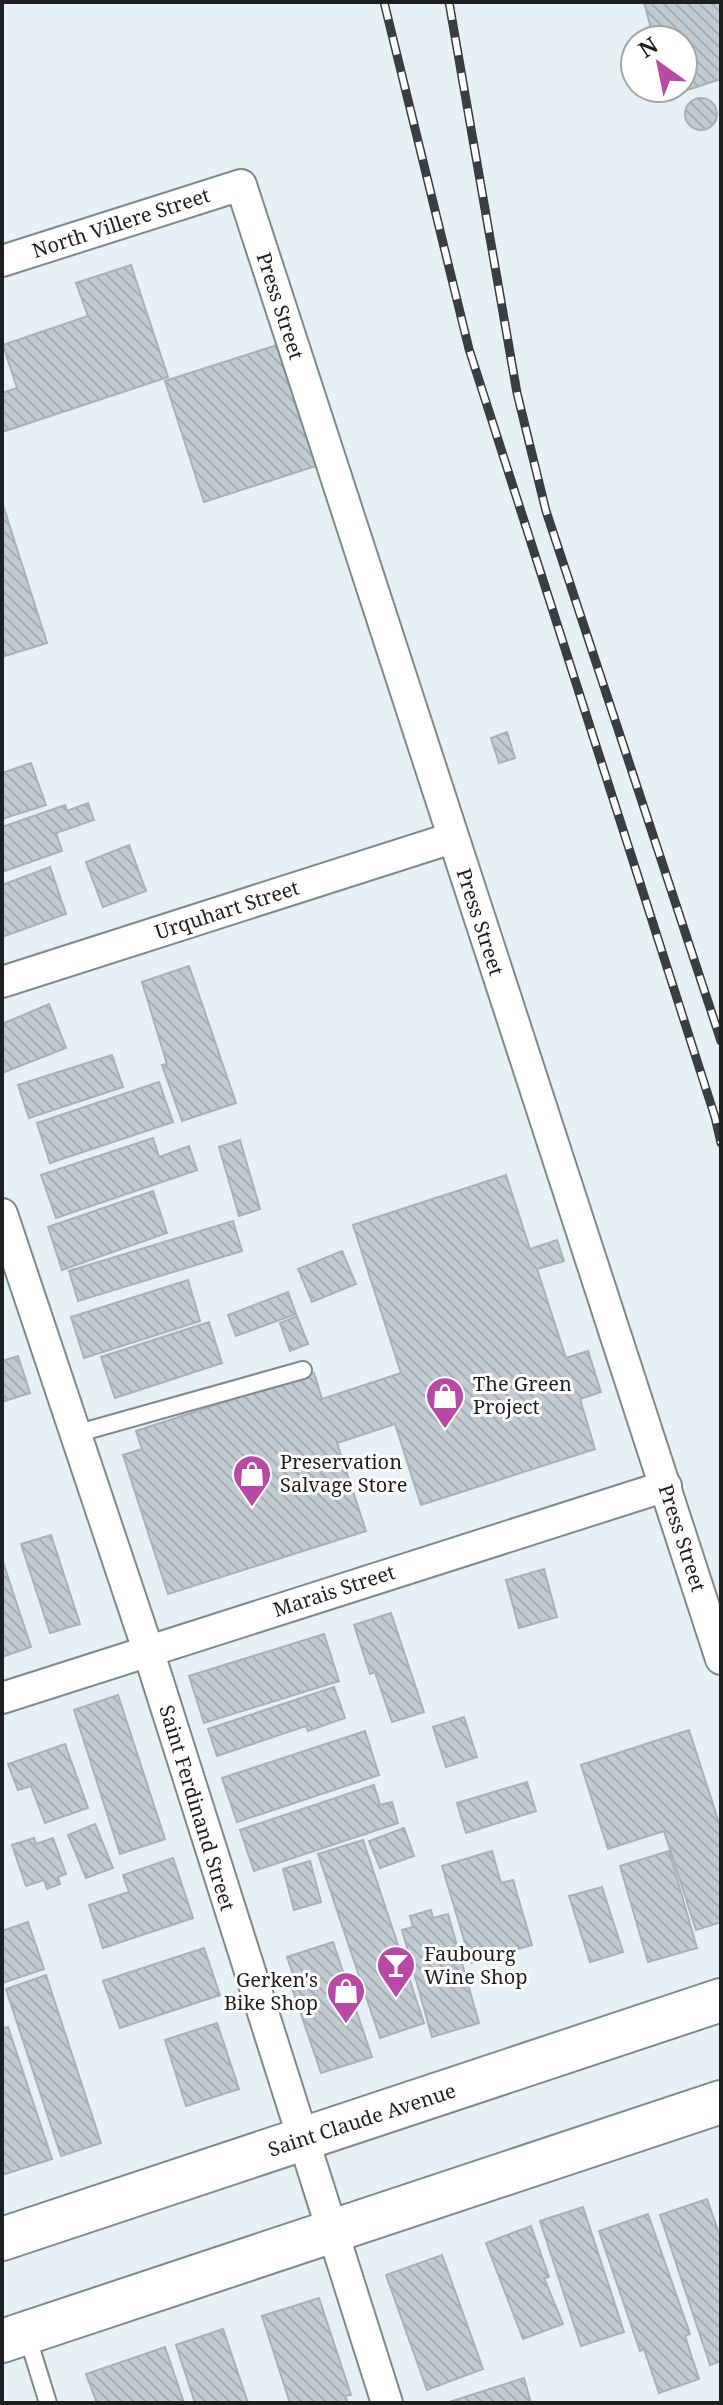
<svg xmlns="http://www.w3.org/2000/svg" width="723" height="2405" font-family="'Noto Serif',serif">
  <defs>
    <pattern id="building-back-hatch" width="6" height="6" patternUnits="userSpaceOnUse" patternTransform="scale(2)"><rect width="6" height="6" fill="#c1cbd1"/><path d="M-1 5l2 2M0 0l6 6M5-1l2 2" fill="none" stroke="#a5aeb3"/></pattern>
  </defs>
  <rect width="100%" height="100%" fill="#e5f1f4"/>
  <!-- building -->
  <g fill="url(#building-back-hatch)" stroke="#a8b2b8" stroke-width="2">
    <polygon points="644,2 721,2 721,79 672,95 670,88 683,88 683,40 654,40"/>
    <circle cx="701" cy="114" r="16"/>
    <polygon points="131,265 168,377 2,432 2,393 17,388 3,345 88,316 76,283"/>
    <polygon points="280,344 319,465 204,502 165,381"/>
    <polygon points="2,502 47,643 2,657"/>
    <polygon points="507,732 515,758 499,763 491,738"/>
    <polygon points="31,763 46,805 2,819 2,773"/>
    <polygon points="88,803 94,820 56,833 62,851 2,872 2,827 65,805 67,811"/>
    <polygon points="129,845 146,891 103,907 86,862"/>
    <polygon points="50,867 66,914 2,937 2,885"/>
    <polygon points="189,966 236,1103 182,1121 162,1065 167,1064 142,982"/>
    <polygon points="49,1004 66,1048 2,1073 2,1024"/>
    <polygon points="112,1055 123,1087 29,1118 18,1085"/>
    <polygon points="159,1082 173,1122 50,1163 37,1123"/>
    <polygon points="153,1138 159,1157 189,1146 197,1170 56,1218 41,1175"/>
    <polygon points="240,1140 260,1209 239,1216 219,1147"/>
    <polygon points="506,1175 530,1249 557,1240 564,1261 537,1269 566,1358 588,1351 601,1392 580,1399 595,1449 421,1505 395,1424 337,1443 366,1531 168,1594 123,1455 142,1449 136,1431 314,1373 322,1399 401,1373 353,1225"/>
    <polygon points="153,1191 167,1233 62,1270 48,1227"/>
    <polygon points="233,1221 242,1251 78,1301 69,1271"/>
    <polygon points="342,1251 356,1284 312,1302 298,1269"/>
    <polygon points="188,1280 200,1321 84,1358 71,1317"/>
    <polygon points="288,1292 296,1314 236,1336 228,1315"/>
    <polygon points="297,1316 308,1344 290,1351 280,1323"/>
    <polygon points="209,1322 222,1363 115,1398 101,1357"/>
    <polygon points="18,1356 30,1393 2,1402 2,1361"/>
    <polygon points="51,1535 80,1624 50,1633 21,1544"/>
    <polygon points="2,1559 31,1647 2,1657"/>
    <polygon points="544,1569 557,1617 519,1628 506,1580"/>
    <polygon points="391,1613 424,1712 392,1722 375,1672 370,1674 354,1625"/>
    <polygon points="324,1634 339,1681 204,1723 189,1676"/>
    <polygon points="334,1687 345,1718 308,1731 306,1726 217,1756 208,1729"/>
    <polygon points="118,1695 165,1839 120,1854 74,1710"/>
    <polygon points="464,1717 477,1757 446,1767 433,1727"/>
    <polygon points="689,1730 721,1829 721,1922 696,1930 664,1831 608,1849 581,1765"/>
    <polygon points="365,1731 379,1775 237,1822 222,1778"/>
    <polygon points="65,1744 88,1808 45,1823 31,1786 18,1790 8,1764"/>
    <polygon points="527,1782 536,1811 466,1833 457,1803"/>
    <polygon points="374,1785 380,1805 392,1802 398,1823 254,1871 240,1830"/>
    <polygon points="95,1824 113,1868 86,1878 68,1835"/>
    <polygon points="404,1828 414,1856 380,1868 369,1841"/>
    <polygon points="34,1838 36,1844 53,1838 66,1874 58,1877 60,1884 47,1889 44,1880 26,1886 12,1845"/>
    <polygon points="363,1840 424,2023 380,2038 318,1854"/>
    <polygon points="492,1851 501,1883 513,1880 532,1945 471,1963 442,1866"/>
    <polygon points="669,1851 697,1948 648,1962 620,1866"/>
    <polygon points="173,1858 193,1918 103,1948 89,1905 129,1892 123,1875"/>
    <polygon points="310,1861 321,1902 294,1910 283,1869"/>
    <polygon points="602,1887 623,1952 590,1962 569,1896"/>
    <polygon points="431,1910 433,1918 448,1914 479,2023 432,2037 402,1930 413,1927 410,1916"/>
    <polygon points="28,1922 44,1969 2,1983 2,1931"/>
    <polygon points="333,1942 372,2057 321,2073 288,1976 293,1974 287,1957"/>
    <polygon points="204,1948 220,1995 120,2028 103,1981"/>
    <polygon points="46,1975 101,2143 61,2156 6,1989"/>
    <polygon points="217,2023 239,2089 186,2106 165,2040"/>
    <polygon points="8,2027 52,2159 2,2175 2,2029"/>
    <polygon points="707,2199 721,2239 721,2361 710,2365 660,2215"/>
    <polygon points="583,2207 624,2332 581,2346 540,2221"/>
    <polygon points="648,2214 690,2334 685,2336 699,2379 659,2393 644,2349 640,2351 599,2231"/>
    <polygon points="531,2226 549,2277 544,2278 563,2324 523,2339 486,2243"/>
    <polygon points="442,2255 483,2369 427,2390 386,2275"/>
    <polygon points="319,2298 351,2395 345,2396 348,2403 290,2403 262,2316"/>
    <polygon points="223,2329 248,2403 195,2403 176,2345"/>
    <polygon points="165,2347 184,2403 97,2403 86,2374"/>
    <polygon points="524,2378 531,2403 446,2403"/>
  </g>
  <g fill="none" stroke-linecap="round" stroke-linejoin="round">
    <defs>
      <g id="lane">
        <polyline points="75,1434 303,1370"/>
        <polyline points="27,2335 48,2403"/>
      </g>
      <g id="street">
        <polyline points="2,261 241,185 721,1659"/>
        <polyline points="2,982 452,838"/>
        <polyline points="2,1214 148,1650 387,2403"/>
        <polyline points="2,1698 666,1486"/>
      </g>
      <g id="secondary">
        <polyline points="2,2239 721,2000"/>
        <polyline points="2,2341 721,2102"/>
      </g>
    </defs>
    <!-- lane casing -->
    <use href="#lane" stroke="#7f8a8c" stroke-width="20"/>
    <!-- street casing -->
    <use href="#street" stroke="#7f8a8c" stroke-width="34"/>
    <!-- secondary casing -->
    <use href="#secondary" stroke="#7f8a8c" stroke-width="46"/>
    <!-- lane -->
    <use href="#lane" stroke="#fff" stroke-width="16"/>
    <!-- street -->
    <use href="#street" stroke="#fff" stroke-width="30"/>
    <!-- secondary -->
    <use href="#secondary" stroke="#fff" stroke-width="42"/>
    <defs>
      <g id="rail">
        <polyline points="384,2 469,349 715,1117 721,1143"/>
        <polyline points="449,2 517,393 546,511 721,1041"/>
      </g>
    </defs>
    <!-- rail casing -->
    <use href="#rail" stroke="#393e40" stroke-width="9"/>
    <!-- rail -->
    <use href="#rail" stroke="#fff" stroke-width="6" stroke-dasharray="18" stroke-linecap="butt"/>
  </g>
  <!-- icons -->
  <defs>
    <symbol id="shop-pin" viewBox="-11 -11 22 30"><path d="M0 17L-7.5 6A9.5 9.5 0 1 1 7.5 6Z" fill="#b949a5" stroke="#fff"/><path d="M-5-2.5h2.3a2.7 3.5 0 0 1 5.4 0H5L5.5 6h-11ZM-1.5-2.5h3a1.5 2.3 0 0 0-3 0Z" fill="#fff"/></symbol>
    <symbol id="bar-pin" viewBox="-11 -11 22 30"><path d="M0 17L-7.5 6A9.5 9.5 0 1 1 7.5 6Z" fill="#b949a5" stroke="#fff"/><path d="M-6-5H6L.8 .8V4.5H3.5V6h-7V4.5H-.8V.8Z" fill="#fff"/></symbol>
  </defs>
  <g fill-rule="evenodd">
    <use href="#shop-pin" x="423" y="1374" width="44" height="60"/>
    <use href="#shop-pin" x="230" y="1452" width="44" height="60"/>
    <use href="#bar-pin" x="374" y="1943" width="44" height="60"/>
    <use href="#shop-pin" x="324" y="1969" width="44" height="60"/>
  </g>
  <g text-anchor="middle" stroke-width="6" stroke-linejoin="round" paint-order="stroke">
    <!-- street labels -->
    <g font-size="20" fill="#1c2021" stroke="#fff">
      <text transform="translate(121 223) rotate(-18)" y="7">North Villere Street</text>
      <text transform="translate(280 306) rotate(72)" y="7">Press Street</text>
      <text transform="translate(227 910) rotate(-18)" y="7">Urquhart Street</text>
      <text transform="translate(480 922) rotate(72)" y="7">Press Street</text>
      <text transform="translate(682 1538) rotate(72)" y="7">Press Street</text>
      <text transform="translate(334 1591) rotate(-18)" y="7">Marais Street</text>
      <text transform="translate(197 1808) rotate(73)" y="7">Saint Ferdinand Street</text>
      <text transform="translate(362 2120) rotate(-18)" y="7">Saint Claude Avenue</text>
    </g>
    <!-- poi labels -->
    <g font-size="20" fill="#1c2021" stroke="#fff" text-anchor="start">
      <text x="473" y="1391">The Green<tspan x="473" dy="23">Project</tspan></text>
      <text x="280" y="1469">Preservation<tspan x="280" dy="23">Salvage Store</tspan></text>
      <text x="424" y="1961">Faubourg<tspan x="424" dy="23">Wine Shop</tspan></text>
      <text x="318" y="1987" text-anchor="end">Gerken's<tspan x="318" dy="23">Bike Shop</tspan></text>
    </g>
  </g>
  <!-- border -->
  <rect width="723" height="2405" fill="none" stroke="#1c2021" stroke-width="8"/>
  <!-- north arrow -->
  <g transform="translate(659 64) rotate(327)"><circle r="38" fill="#ffffff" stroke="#a4a6a6" stroke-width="2"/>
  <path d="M0-6L14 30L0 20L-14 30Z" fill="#b949a5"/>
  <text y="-12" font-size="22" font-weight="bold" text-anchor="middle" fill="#1c2021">N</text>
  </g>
</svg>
